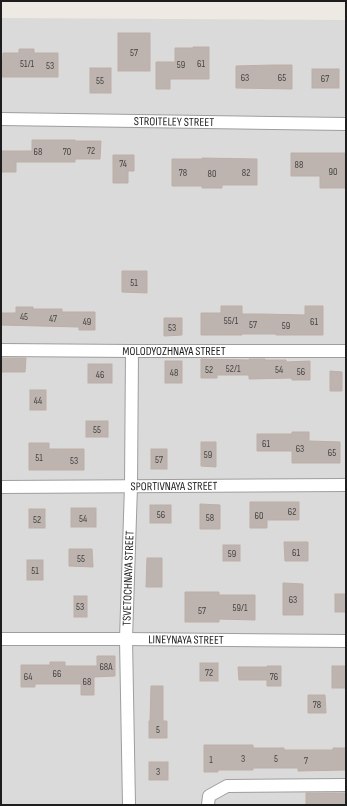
<svg xmlns="http://www.w3.org/2000/svg" width="347" height="806" font-family="'Sofia Sans Condensed',sans-serif">
  <rect width="100%" height="100%" fill="#ede9e3"/>
  <!-- residential -->
  <polygon fill="#dbdada" points="1,18 346,20 346,805 1,805"/>
  <!-- building -->
  <g fill="#bdb4b0" stroke="#beaea7">
    <rect x="118" y="33" width="32" height="38"/>
    <polygon points="193,47 209,47 209,79 170,79 170,89 156,89 156,62 175,62 175,48 193,48"/>
    <polygon points="19,49 34,49 34,53 58,53 58,77 2,77 3,53 19,53"/>
    <polygon points="273,65 292,65 292,89 236,88 236,66"/>
    <rect x="90" y="68" width="21" height="25"/>
    <rect x="312" y="69" width="27" height="19"/>
    <polygon points="32,140 75,140 75,141 101,141 100,159 75,159 75,162 16,162 16,172 1,172 1,151 32,151"/>
    <polygon points="291,153 345,153 345,188 320,188 320,176 291,176"/>
    <polygon points="113,155 134,155 134,171 128,171 128,183 113,183"/>
    <polygon points="202,158 257,159 257,185 222,185 222,188 202,188 202,186 172,186 172,159 202,159"/>
    <polygon points="122,271 147,271 147,293 122,292"/>
    <polygon points="221,306 242,306 242,314 261,314 305,315 305,306 323,306 323,335 276,335 276,334 242,334 242,335 201,335 201,313 221,313"/>
    <polygon points="16,307 33,307 33,309 62,309 62,312 95,312 95,330 79,330 79,327 1,325 1,313 16,313"/>
    <polygon points="164,318 182,318 182,335 164,336"/>
    <polygon points="1,358 26,358 25,372 1,372"/>
    <polygon points="201,359 249,360 249,359 265,359 265,360 286,360 286,362 310,361 310,380 292,380 292,378 249,379 249,375 217,375 217,378 201,378"/>
    <rect x="165" y="361" width="17" height="22"/>
    <rect x="88" y="364" width="24" height="19"/>
    <polygon points="330,371 342,372 342,391 330,391"/>
    <rect x="30" y="390" width="16" height="20"/>
    <rect x="86" y="421" width="22" height="16"/>
    <polygon points="292,432 309,432 309,441 340,442 340,463 292,463 292,451 257,451 257,434 292,434"/>
    <polygon points="201,442 216,442 216,467 201,466"/>
    <polygon points="29,443 49,443 49,449 84,449 84,470 29,470"/>
    <rect x="151" y="449" width="16" height="20"/>
    <polygon points="250,502 299,502 299,520 267,520 267,528 250,528"/>
    <polygon points="200,504 220,505 220,529 200,529"/>
    <rect x="150" y="505" width="21" height="18"/>
    <rect x="71" y="508" width="25" height="19"/>
    <rect x="29" y="509" width="16" height="19"/>
    <polygon points="284,542 308,542 308,561 285,561"/>
    <rect x="223" y="545" width="17" height="16"/>
    <polygon points="69,549 92,549 93,567 69,566"/>
    <polygon points="147,558 162,558 162,587 146,587"/>
    <rect x="27" y="560" width="16" height="20"/>
    <polygon points="283,583 303,584 303,615 283,615"/>
    <polygon points="185,592 219,592 219,595 255,595 255,620 219,619 219,622 185,622"/>
    <rect x="335" y="594" width="11" height="18"/>
    <rect x="74" y="596" width="13" height="21"/>
    <polygon points="97,656 115,656 115,676 94,677 94,695 81,695 81,684 35,684 35,687 21,687 21,665 50,665 50,662 65,662 65,666 97,666"/>
    <rect x="200" y="663" width="18" height="18"/>
    <polygon points="267,666 281,666 281,686 267,686 267,680 239,680 238,667 267,667"/>
    <rect x="332" y="666" width="14" height="22"/>
    <polygon points="151,686 163,686 163,721 167,721 167,738 149,738 149,721 150,721"/>
    <polygon points="308,695 325,695 326,713 308,713"/>
    <polygon points="204,745 253,745 253,748 284,748 284,750 333,750 333,748 346,748 346,770 298,771 298,768 253,768 253,770 218,770 218,772 204,772"/>
    <rect x="149" y="762" width="19" height="18"/>
    <rect x="306" y="793" width="40" height="12"/>
  </g>
  <g fill="none" stroke-linecap="round" stroke-linejoin="round">
    <defs>
      <g id="street">
        <path id="s1" d="M1,119L346,124"/>
        <path id="s2" d="M1,350L132,351H346"/>
        <path id="s3" d="M1,487L346,485"/>
        <path id="s4" d="M1,639H126L346,641"/>
        <path id="s5" d="M129,805L126,639L131,486L132,351"/>
        <polyline points="208,805 209,796 227,786 346,785"/>
      </g>
    </defs>
    <!-- street casing -->
    <use href="#street" stroke="#9e9e9e" stroke-width="14"/>
    <!-- street -->
    <use href="#street" stroke="#fff" stroke-width="12"/>
  </g>
  <g text-anchor="middle" stroke-width="3.5" stroke-linejoin="round" paint-order="stroke">
    <!-- number labels -->
    <g font-size="10" fill="#454342">
      <text x="134" y="56">57</text>
      <text x="27" y="67">51/1</text>
      <text x="201" y="67">61</text>
      <text x="181" y="68">59</text>
      <text x="50" y="69">53</text>
      <text x="245" y="81">63</text>
      <text x="282" y="81">65</text>
      <text x="325" y="82">67</text>
      <text x="100" y="84">55</text>
      <text x="91" y="154">72</text>
      <text x="38" y="155">68</text>
      <text x="67" y="155">70</text>
      <text x="123" y="167">74</text>
      <text x="299" y="168">88</text>
      <text x="333" y="175">90</text>
      <text x="183" y="176">78</text>
      <text x="246" y="176">82</text>
      <text x="212" y="177">80</text>
      <text x="134" y="286">51</text>
      <text x="24" y="320">45</text>
      <text x="53" y="322">47</text>
      <text x="231" y="324">55/1</text>
      <text x="87" y="325">49</text>
      <text x="314" y="325">61</text>
      <text x="253" y="328">57</text>
      <text x="286" y="329">59</text>
      <text x="172" y="331">53</text>
      <text x="233" y="372">52/1</text>
      <text x="209" y="373">52</text>
      <text x="279" y="373">54</text>
      <text x="301" y="375">56</text>
      <text x="174" y="376">48</text>
      <text x="100" y="378">46</text>
      <text x="38" y="404">44</text>
      <text x="97" y="433">55</text>
      <text x="266" y="447">61</text>
      <text x="300" y="452">63</text>
      <text x="332" y="456">65</text>
      <text x="208" y="458">59</text>
      <text x="39" y="461">51</text>
      <text x="159" y="463">57</text>
      <text x="74" y="464">53</text>
      <text x="292" y="515">62</text>
      <text x="161" y="518">56</text>
      <text x="259" y="519">60</text>
      <text x="210" y="521">58</text>
      <text x="83" y="522">54</text>
      <text x="37" y="523">52</text>
      <text x="296" y="556">61</text>
      <text x="232" y="557">59</text>
      <text x="81" y="562">55</text>
      <text x="35" y="574">51</text>
      <text x="293" y="603">63</text>
      <text x="80" y="610">53</text>
      <text x="240" y="611">59/1</text>
      <text x="202" y="614">57</text>
      <text x="106" y="670">68А</text>
      <text x="209" y="676">72</text>
      <text x="57" y="677">66</text>
      <text x="28" y="680">64</text>
      <text x="274" y="680">76</text>
      <text x="87" y="685">68</text>
      <text x="317" y="708">78</text>
      <text x="158" y="733">5</text>
      <text x="243" y="762">3</text>
      <text x="276" y="762">5</text>
      <text x="211" y="763">1</text>
      <text x="306" y="764">7</text>
      <text x="158" y="775">3</text>
    </g>
    <!-- street labels -->
    <g font-size="12" fill="#1d1d1d" stroke="#fff">
      <text dy="4" stroke="none"><textPath href="#s1" startOffset="173">STROITELEY STREET</textPath></text>
      <text dy="4" stroke="none"><textPath href="#s2" startOffset="173">MOLODYOZHNAYA STREET</textPath></text>
      <text dy="4" stroke="none"><textPath href="#s3" startOffset="173">SPORTIVNAYA STREET</textPath></text>
      <text dy="4" stroke="none"><textPath href="#s5" startOffset="227">TSVETOCHNAYA STREET</textPath></text>
      <text dy="4" stroke="none"><textPath href="#s4" startOffset="185">LINEYNAYA STREET</textPath></text>
    </g>
  </g>
  <!-- border -->
  <rect width="347" height="806" fill="none" stroke="#1d1d1d" stroke-width="4"/>
</svg>
